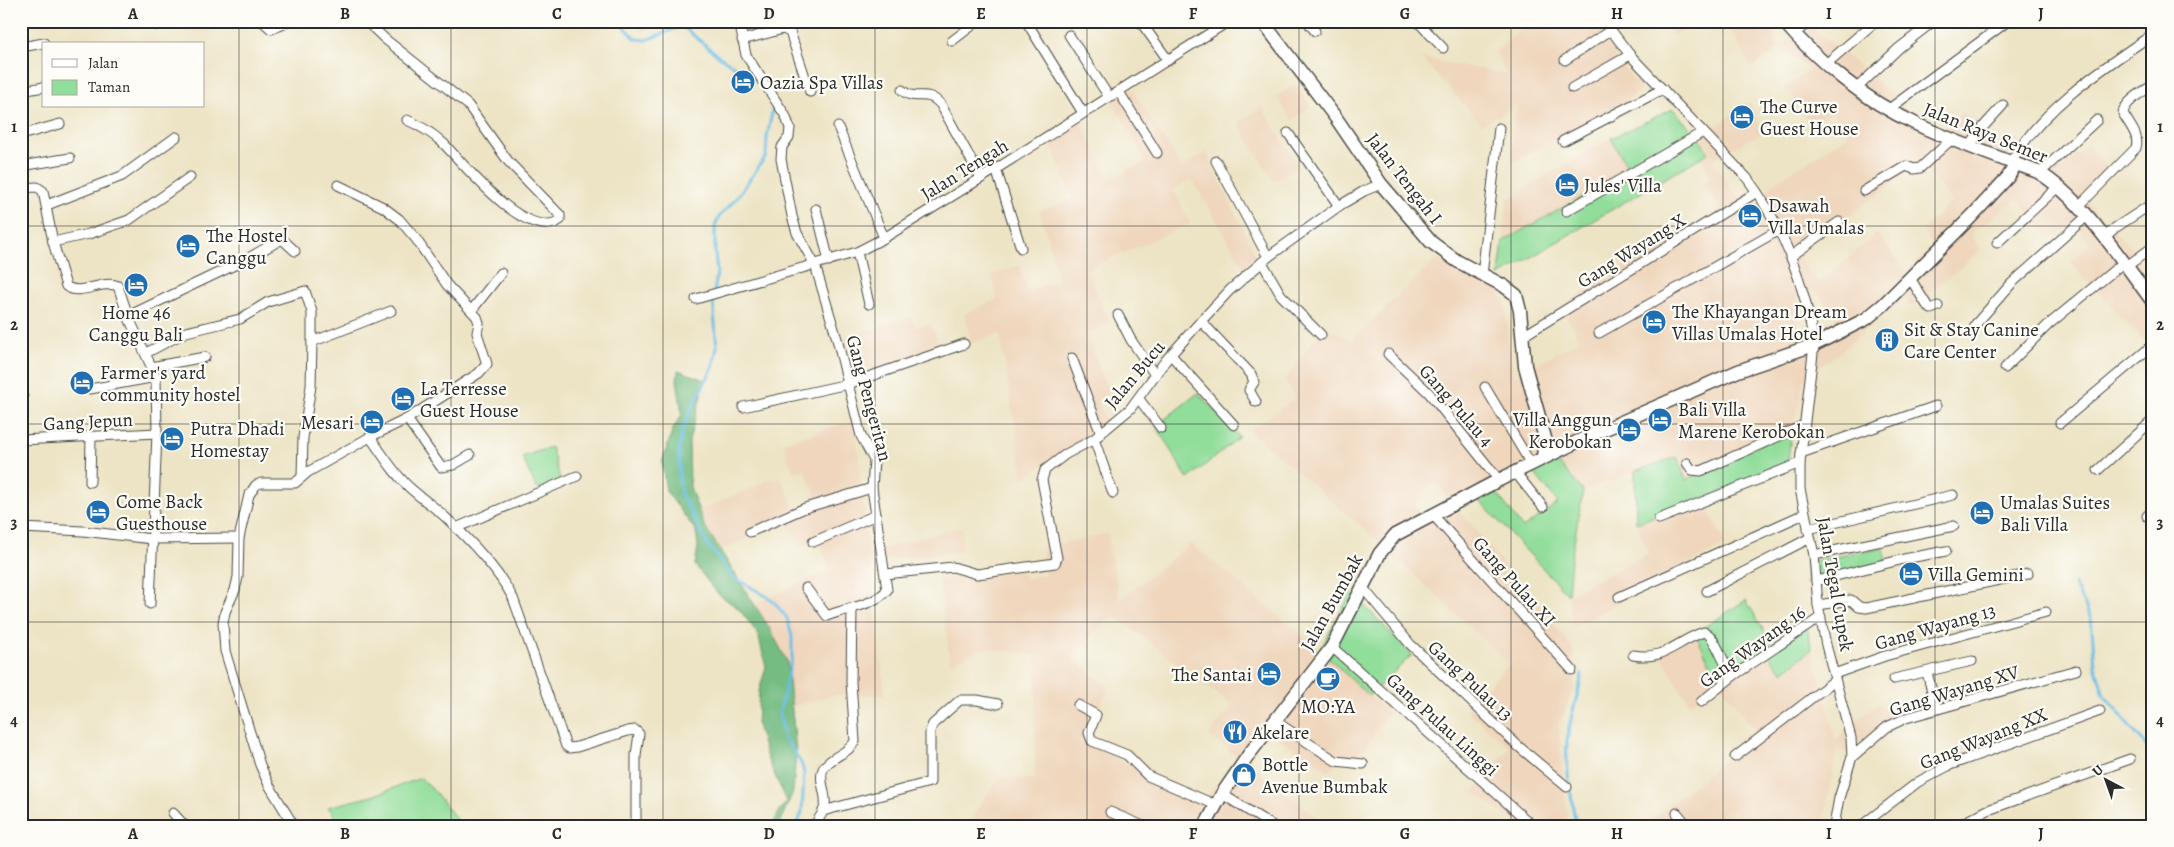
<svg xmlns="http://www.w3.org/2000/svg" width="2174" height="847" font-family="Alegreya,serif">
  <rect width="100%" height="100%" fill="#fdfcf7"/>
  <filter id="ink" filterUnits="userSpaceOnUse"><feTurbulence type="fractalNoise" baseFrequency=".02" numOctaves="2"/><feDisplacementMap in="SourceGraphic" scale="10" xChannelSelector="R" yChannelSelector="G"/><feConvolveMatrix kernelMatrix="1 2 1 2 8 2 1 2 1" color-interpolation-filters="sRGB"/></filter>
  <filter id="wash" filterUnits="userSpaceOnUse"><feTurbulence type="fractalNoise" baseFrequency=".0096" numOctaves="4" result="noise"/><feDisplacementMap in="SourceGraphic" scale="20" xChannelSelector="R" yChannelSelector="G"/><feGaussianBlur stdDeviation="1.12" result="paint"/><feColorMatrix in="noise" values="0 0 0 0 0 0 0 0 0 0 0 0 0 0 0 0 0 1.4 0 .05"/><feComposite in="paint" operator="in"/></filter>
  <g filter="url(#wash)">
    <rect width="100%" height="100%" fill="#ede4c5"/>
    <!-- built -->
    <g fill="#efd6bc" fill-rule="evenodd">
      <polygon points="21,21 27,21 27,52 21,140"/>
      <polygon points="635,21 689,21 640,31"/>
      <polygon points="1518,21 1594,21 1609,38 1615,56 1642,91 1511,164 1516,105 1482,125 1421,58 1506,74 1495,51 1523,28"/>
      <polygon points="1665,21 1708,21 1672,36"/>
      <path d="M1726,21H1766L1779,48L1806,22L1897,98L1914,120L1921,112L1944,129L1963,112L1977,128L2004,151L2017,139L2040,165L2047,158L2059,170L2088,144L2108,170L2080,195L2153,271V376L2136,356L2149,346L2070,263L2089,244L2074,222L2052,240L2017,199L1971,234L1981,250L1912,307L1903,299L1836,355L1805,377L1792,429L1686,480L1677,457L1583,491L1549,453L1453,503L1573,647L1574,689L1559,726L1568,826H1521L1473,792L1510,747L1466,710L1509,664L1378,541L1249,430L1296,398L1284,381L1324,326L1352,340L1436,259L1498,290L1505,301L1513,377L1580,340L1561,306L1720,209L1703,183L1711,177L1699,157L1708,153L1699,138L1749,102L1763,132L1712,160L1744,205L1791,172L1848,136L1833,113L1811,122L1785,88L1810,69L1779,48L1752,68ZM1944,129L1958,144L1955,151L1942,147L1934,139ZM1920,163L1952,201L1923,229L1933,247L1906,272L1877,233L1819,284L1796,255ZM1814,289L1844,329L1802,351L1794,302ZM1435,482L1453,503L1425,516L1413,504Z"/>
      <polygon points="1129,84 1182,167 1206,152 1256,255 1244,268 1192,179 1174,190 1190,224 1086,269 1110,322 1087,334 1109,393 1097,402 1108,422 1023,479 1000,333 971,343 965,314 997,299 992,275 1020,265 1027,291 1059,281 1040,211 1074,199 1050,144 1080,120 1109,180 1146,161 1110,98"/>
      <polygon points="1294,85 1312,106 1292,120 1276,97"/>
      <polygon points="1262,107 1298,166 1274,181 1244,134 1239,122"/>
      <polygon points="1611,138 1629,171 1503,241 1507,199"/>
      <polygon points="911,317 916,328 931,323 942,353 852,385 839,339"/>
      <polygon points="855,420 868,552 962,527 962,551 869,561 885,695 834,695 791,707 787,661 770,629 754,604 830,569 819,539 799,548 786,520 721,551 704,525 698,511 780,475 794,509 817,501 805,469 793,473 783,443"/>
      <polygon points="1704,500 1725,544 1573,628 1568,595 1649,553 1636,523"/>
      <path d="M1107,534L1120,600L1191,543L1320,650L1388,713L1366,748L1329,771L1262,727L1238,756L1329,826L966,824L1000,778L1035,779L1036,655L983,648L950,664L939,579L1023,571L1024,579L1045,575L1042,547ZM1113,615L1232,705L1209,736L1237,757L1207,796L1079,743L1109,689L1071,656Z"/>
      <polygon points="1695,633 1765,650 1783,672 1812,649 1836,739 1879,702 1891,717 1846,753 1838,747 1822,826 1636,826 1661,812 1757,734 1720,684 1689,704 1661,655"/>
    </g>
    <!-- green -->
    <g fill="#91dd9a" stroke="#5e8462">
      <polygon points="1673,109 1699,138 1708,153 1499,276 1503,241 1629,171 1611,138"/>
      <polygon points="1198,393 1239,437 1188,479 1156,426"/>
      <polygon points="1792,429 1787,468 1636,523 1635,471 1677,457 1686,480"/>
      <polygon points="551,447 561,482 537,489 522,457"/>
      <polygon points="1550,453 1583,491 1571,559 1568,595 1472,493 1490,484 1523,528 1558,503 1528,465"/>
      <polygon points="1884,548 1886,567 1807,584 1806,562"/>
      <polygon points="1351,592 1412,655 1369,696 1320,650"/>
      <polygon points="1746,600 1772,644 1805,618 1812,649 1783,672 1764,650 1720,684 1695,633"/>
      <polygon points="421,778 435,792 462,826 342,826 328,807 372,796"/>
    </g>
    <!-- forest -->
    <polygon fill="#74bc82" stroke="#507456" points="678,370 705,380 689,441 690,487 704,525 770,629 787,661 796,750 793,792 778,826 772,826 781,808 787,802 767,758 757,725 759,691 766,667 758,634 739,609 717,593 695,565 698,546 696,531 666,491 662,462 673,429 682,414 677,380"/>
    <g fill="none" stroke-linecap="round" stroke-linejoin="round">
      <!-- stream -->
      <g stroke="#69bde5" stroke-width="3">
        <polyline points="619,21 636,39 646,40 682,26 720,57 761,84"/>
        <polyline points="774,103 767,137 766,156 738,196 719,217 715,226 715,252 717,272 713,301 717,347 713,367 690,412 682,431 679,449 679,476 681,493 707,544 733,577 768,597 775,603 787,618 792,636 792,658 779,714 785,739 801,763 804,773 802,812 797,826"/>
        <polyline points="2074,584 2091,618 2095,665 2104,695 2153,754"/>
        <path d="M1576,826C1572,800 1565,767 1567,742C1569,719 1578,697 1582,674"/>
      </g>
    </g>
  </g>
  <g filter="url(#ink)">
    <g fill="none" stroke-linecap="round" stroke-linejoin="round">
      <defs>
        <g id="street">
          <polyline points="155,21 156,25"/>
          <polyline points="262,21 271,29 284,24"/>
          <path d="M366,21L385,39L468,105L508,161L560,215V220C526,243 464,164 443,143C432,133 421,126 407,120"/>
          <path d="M739,21L746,55L785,115L790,128L789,137L782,147L781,159L792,216L797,233L815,265L837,339L861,436L874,460L872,488L887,590C874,606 845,608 827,616L806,588"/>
          <polyline points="1026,21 1083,113"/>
          <polyline points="1140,21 1168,60"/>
          <polyline points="1307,21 1315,31"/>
          <polyline points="1417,21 1443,48"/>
          <path d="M1604,21L1630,55L1747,178C1783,226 1806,286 1814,345L1800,463V489L1814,555L1818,605L1826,645L1851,738L1852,757L1839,798L1834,826"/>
          <polyline points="1794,34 1810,21"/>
          <polyline points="1069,35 1109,97"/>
          <polyline points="742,40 783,29 790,32 810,92"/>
          <polyline points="952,41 978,21"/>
          <polyline points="21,47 44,43"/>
          <polyline points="1565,60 1611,30"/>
          <polyline points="1826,64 1876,21"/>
          <polyline points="1572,88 1630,55"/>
          <polyline points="1857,88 1899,48 1934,21"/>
          <path d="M902,90C916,103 926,87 941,105L981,178"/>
          <polyline points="21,91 44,87"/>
          <polyline points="1119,92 1157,153"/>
          <polyline points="1889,109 2008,21"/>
          <polyline points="838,127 884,238"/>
          <polyline points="1288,133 1339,206"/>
          <polyline points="21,135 60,124"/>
          <polyline points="1563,141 1663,89"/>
          <polyline points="1970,146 1984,126 2003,105"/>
          <polyline points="1216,161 1268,257"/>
          <path d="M2011,162C2043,107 2102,69 2153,34"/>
          <polyline points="21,166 70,158"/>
          <polyline points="996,169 1021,248"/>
          <polyline points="2040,173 2097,120"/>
          <path d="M21,188L37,187L43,191L53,242L66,286C79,297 103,279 118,286L128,316L156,377L157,433L150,604"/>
          <polyline points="1864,191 1906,166 1914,169 1920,168 1952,139"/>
          <polyline points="47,205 122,176 176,137"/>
          <path d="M2078,207L2136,148C2140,135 2129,125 2123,113C2125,101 2143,92 2153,85"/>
          <polyline points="816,209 829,261"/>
          <polyline points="1566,211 1703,132"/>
          <polyline points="2104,238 2115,228 2153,203"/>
          <polyline points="53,242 89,234 129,220 190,177"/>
          <polyline points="1997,243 2059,186"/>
          <polyline points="857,252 869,304"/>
          <polyline points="1790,257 1839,222"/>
          <polyline points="1262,262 1281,295 1321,335"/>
          <polyline points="2127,266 2153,247"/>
          <polyline points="1482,275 1499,128"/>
          <polyline points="1910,278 1928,307 1931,309 1938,306"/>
          <polyline points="696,299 857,252 884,238 996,169 1229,21"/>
          <polyline points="472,310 501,273"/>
          <polyline points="1118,315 1131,340 1155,375"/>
          <polyline points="128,316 245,260 282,239 295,251"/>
          <polyline points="1201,321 1251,374 1254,382 1249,390 1256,402"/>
          <polyline points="1975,325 2012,283 2086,217"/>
          <polyline points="1599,333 1779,230"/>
          <polyline points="1523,336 1757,192"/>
          <polyline points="312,342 391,311"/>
          <polyline points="146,353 186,332 240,319 268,302 305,291 312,312 312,342 311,386 303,438 302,477"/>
          <polyline points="1388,354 1429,393 1499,480"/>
          <polyline points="1171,355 1234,425"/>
          <polyline points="1072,358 1101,434"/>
          <polyline points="151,367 205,357"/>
          <polyline points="2005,368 2048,325 2124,262"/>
          <polyline points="1485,387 1531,464"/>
          <polyline points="90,389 156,377"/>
          <polyline points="21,397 23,397"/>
          <polyline points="1139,399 1161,428"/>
          <polyline points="743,407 848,384 964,344"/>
          <polyline points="407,419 441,467 453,465 470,455"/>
          <polyline points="2060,423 2153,345"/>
          <path d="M370,437C383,455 394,474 410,488C421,498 433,506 443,515C468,538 497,568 513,598L566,746L569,748L577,747L628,731L635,730L639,734L636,755V826"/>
          <polyline points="1094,439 1113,493"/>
          <polyline points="21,440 157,433"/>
          <polyline points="1801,453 1936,406"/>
          <polyline points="1687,463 1692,470 1701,471 1804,425"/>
          <polyline points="2098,470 2153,420"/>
          <polyline points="1515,472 1543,507"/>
          <polyline points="90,482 91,438"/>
          <polyline points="1433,515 1572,670"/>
          <polyline points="2147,516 2153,510"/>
          <polyline points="1659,519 1800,463"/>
          <polyline points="21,528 83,531 152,539 239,538"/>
          <polyline points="456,528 577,476"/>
          <polyline points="1808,529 1953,495"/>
          <polyline points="750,532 805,508 872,488"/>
          <polyline points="813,542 876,515"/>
          <polyline points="1814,555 1954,526"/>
          <polyline points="886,574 953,567 977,574 1055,563 1057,558 1042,480 1045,470 1066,454 1094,439 1130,409 1166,360 1201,321 1230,290 1268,257 1339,206 1364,191 1381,184"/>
          <polyline points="1816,581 1904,559 1946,551"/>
          <polyline points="1363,588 1410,644 1518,746 1567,787"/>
          <polyline points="1707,591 1810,538"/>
          <polyline points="1619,597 1804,514"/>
          <polyline points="1818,605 1851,600 1859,607 1866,608 2028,574"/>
          <polyline points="1332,647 1533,826"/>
          <path d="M1633,655C1665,661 1676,641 1704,632C1716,635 1722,664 1733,676"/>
          <polyline points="1927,673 1937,709"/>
          <polyline points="1834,674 1885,656 2046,612"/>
          <polyline points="1894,679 1972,661"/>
          <polyline points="1701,702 1733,676 1821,617"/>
          <polyline points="1078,705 1096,715 1089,733 1092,741 1127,755 1148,776 1216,805"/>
          <polyline points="1275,721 1336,761 1363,764"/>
          <polyline points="1735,757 1835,680"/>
          <polyline points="1852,757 1887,727 1906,718 2076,670"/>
          <polyline points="1222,794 1273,826"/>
          <polyline points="823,811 930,782 930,731 933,724 960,700 977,700 998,704"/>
          <polyline points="1110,812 1143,826"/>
          <polyline points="173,813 185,826"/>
          <polyline points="1677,813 1688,826"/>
          <polyline points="294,826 269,785 260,765 225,651 223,623 225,612 235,590 238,577 239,538 249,495 256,485 261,483 295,483 308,472 370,437 407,419 479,373 487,364 477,333 479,323 477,317 447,285 416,239 399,219 383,207 338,185"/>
          <path d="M814,826C819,819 824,812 825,805C827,793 818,781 823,769C830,756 849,754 855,741L851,682L852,608"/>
          <polyline points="1861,826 1918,782 1950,765 2100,711"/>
          <polyline points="1957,826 1988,810 2130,759"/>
        </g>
        <g id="secondary">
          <polyline points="1262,21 1336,118 1381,184 1431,242 1457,261 1504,286 1516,295 1520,311 1525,366 1545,438 1543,457"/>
          <path d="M1783,21C1818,62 1865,100 1914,123C1954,142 1997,157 2038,172C2082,198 2122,261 2153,302"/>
          <polyline points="1205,826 1222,794 1250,753 1332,647 1380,553 1395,535 1499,480 1587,437 1738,371 1814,345 1866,319 1883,305 1972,216 2008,177 2016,164"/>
        </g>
      </defs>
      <!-- street casing -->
      <use href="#street" stroke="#484742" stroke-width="11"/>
      <!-- secondary casing -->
      <use href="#secondary" stroke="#484742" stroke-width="15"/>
      <!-- street -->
      <use href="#street" stroke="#fff" stroke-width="9"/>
      <!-- secondary -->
      <use href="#secondary" stroke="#fff" stroke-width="12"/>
    </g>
  </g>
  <!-- grid -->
  <path fill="none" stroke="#2b2b2b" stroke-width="1" stroke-opacity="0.55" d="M239,21V826M451,21V826M663,21V826M875,21V826M1087,21V826M1299,21V826M1511,21V826M1723,21V826M1935,21V826M21,226H2153M21,424H2153M21,622H2153"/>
  <!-- icons -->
  <defs>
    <symbol id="hotel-disc" viewBox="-11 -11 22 22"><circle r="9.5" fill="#1f6fb2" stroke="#fdfcf7"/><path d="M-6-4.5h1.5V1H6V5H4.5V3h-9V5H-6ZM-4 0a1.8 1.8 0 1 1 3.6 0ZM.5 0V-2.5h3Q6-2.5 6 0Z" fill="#fff"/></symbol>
    <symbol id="building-disc" viewBox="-11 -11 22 22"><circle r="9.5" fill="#1f6fb2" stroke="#fdfcf7"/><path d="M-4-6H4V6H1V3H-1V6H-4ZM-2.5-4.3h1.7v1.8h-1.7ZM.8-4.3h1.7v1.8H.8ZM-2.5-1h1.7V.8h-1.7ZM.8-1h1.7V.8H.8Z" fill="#fff"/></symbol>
    <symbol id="cafe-disc" viewBox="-11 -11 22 22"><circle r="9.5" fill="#1f6fb2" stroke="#fdfcf7"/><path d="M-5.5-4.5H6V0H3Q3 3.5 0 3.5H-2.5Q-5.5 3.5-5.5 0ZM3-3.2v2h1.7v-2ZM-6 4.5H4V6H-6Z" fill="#fff"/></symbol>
    <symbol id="restaurant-disc" viewBox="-11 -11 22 22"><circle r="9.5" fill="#1f6fb2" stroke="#fdfcf7"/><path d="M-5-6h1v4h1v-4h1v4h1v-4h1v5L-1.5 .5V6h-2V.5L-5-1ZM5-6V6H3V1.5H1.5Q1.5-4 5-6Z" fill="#fff"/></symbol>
    <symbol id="shop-disc" viewBox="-11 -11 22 22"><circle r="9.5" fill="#1f6fb2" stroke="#fdfcf7"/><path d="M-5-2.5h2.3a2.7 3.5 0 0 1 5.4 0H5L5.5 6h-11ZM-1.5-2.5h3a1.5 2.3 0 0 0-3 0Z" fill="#fff"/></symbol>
  </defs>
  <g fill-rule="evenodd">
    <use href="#hotel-disc" x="729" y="68" width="28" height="28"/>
    <use href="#hotel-disc" x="1728" y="103" width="28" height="28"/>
    <use href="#hotel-disc" x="1553" y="171" width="28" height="28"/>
    <use href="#hotel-disc" x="1736" y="202" width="28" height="28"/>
    <use href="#hotel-disc" x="174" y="232" width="28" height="28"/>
    <use href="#hotel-disc" x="122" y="271" width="28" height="28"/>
    <use href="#hotel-disc" x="1640" y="308" width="28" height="28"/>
    <use href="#building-disc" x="1873" y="326" width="28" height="28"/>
    <use href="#hotel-disc" x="68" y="369" width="28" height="28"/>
    <use href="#hotel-disc" x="389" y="385" width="28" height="28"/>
    <use href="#hotel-disc" x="1646" y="406" width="28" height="28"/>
    <use href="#hotel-disc" x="358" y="408" width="28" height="28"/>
    <use href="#hotel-disc" x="1615" y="416" width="28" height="28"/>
    <use href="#hotel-disc" x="158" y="425" width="28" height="28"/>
    <use href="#hotel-disc" x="84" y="498" width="28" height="28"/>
    <use href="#hotel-disc" x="1968" y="499" width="28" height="28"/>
    <use href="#hotel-disc" x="1897" y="560" width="28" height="28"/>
    <use href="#hotel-disc" x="1255" y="660" width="28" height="28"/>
    <use href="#cafe-disc" x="1314" y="665" width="28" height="28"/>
    <use href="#restaurant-disc" x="1221" y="718" width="28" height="28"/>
    <use href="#shop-disc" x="1230" y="761" width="28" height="28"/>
  </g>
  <g text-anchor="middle" stroke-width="4.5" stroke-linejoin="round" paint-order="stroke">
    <!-- poi labels -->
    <g font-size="19" fill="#2b2b2b" stroke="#fdfcf7" text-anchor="start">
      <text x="760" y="89">Oazia Spa Villas</text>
      <text x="1760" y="113">The Curve<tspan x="1760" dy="22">Guest House</tspan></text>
      <text x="1584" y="192">Jules' Villa</text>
      <text x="1768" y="212">Dsawah<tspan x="1768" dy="22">Villa Umalas</tspan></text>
      <text x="206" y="242">The Hostel<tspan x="206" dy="22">Canggu</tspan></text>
      <text x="1672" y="318">The Khayangan Dream<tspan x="1672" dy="22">Villas Umalas Hotel</tspan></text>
      <text x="136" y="319" text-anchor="middle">Home 46<tspan x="136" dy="22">Canggu Bali</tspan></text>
      <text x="1904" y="336">Sit &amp; Stay Canine<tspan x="1904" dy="22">Care Center</tspan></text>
      <text x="100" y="379">Farmer's yard<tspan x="100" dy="22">community hostel</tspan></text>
      <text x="420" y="395">La Terresse<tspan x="420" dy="22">Guest House</tspan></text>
      <text x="1678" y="416">Bali Villa<tspan x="1678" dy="22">Marene Kerobokan</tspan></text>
      <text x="1612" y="426" text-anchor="end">Villa Anggun<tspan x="1612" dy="22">Kerobokan</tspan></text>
      <text x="354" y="429" text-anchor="end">Mesari</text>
      <text x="190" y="435">Putra Dhadi<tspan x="190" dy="22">Homestay</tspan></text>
      <text x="116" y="508">Come Back<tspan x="116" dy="22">Guesthouse</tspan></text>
      <text x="2000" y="509">Umalas Suites<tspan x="2000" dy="22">Bali Villa</tspan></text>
      <text x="1928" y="581">Villa Gemini</text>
      <text x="1252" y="681" text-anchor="end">The Santai</text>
      <text x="1328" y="713" text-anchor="middle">MO:YA</text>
      <text x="1252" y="739">Akelare</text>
      <text x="1262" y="771">Bottle<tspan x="1262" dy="22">Avenue Bumbak</tspan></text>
    </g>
    <!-- street labels -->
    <g font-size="19" fill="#2b2b2b" stroke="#fdfcf7">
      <text transform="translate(1986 132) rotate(22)" y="7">Jalan Raya Semer</text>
      <text transform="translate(964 169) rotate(-32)" y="7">Jalan Tengah</text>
      <text transform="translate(1405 178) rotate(52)" y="7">Jalan Tengah I</text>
      <text transform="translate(1631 250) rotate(-32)" y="7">Gang Wayang X</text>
      <text transform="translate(1134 374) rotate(-50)" y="7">Jalan Bucu</text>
      <text transform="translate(870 398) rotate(75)" y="7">Gang Pengeritan</text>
      <text transform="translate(1457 405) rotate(49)" y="7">Gang Pulau 4</text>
      <text transform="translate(88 421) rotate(-3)" y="7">Gang Jepun</text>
      <text transform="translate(1515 581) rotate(48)" y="7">Gang Pulau XI</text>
      <text transform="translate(1836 584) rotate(80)" y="7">Jalan Tegal Cupek</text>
      <text transform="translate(1331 602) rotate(-61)" y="7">Jalan Bumbak</text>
      <text transform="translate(1935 626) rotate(-16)" y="7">Gang Wayang 13</text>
      <text transform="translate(1752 646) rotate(-36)" y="7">Gang Wayang 16</text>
      <text transform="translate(1471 680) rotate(43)" y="7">Gang Pulau 13</text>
      <text transform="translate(1954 690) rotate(-17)" y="7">Gang Wayang XV</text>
      <text transform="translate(1443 724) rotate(42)" y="7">Gang Pulau Linggi</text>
      <text transform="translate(1983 738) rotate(-22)" y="7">Gang Wayang XX</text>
    </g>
  </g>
  <!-- margin -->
  <rect width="2174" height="847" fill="none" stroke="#fdfcf7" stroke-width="55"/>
  <!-- legend -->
  <rect x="42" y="42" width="162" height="65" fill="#fdfcf7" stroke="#a9a8a5"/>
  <rect x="52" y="59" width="25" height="8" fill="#ffffff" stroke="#a9a8a5"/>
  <text x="88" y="68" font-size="15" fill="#2b2b2b">Jalan</text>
  <rect x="52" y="80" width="25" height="15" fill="#91dd9a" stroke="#a9a8a5"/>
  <text x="88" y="92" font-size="15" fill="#2b2b2b">Taman</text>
  <!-- north arrow -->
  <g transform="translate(2106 780) rotate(319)" stroke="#fdfcf7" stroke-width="4" paint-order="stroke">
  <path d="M0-4L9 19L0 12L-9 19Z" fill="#2b2b2b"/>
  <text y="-8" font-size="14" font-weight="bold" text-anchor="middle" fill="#2b2b2b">U</text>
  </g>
  <rect x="28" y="28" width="2118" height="792" fill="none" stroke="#2b2b2b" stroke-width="2"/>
  <g font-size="16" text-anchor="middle" font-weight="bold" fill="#2b2b2b">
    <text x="133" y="19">A</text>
    <text x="345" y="19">B</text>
    <text x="557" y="19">C</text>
    <text x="769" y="19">D</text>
    <text x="981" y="19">E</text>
    <text x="1193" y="19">F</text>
    <text x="1405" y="19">G</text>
    <text x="1617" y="19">H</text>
    <text x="1829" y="19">I</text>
    <text x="2041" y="19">J</text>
    <text x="14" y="132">1</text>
    <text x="2160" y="132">1</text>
    <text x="14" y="330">2</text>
    <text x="2160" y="330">2</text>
    <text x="14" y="528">3</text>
    <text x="2160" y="528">3</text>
    <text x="14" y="726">4</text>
    <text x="2160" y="726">4</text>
    <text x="133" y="839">A</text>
    <text x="345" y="839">B</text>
    <text x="557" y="839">C</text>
    <text x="769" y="839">D</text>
    <text x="981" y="839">E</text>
    <text x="1193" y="839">F</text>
    <text x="1405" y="839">G</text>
    <text x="1617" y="839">H</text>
    <text x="1829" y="839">I</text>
    <text x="2041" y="839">J</text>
  </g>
</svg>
